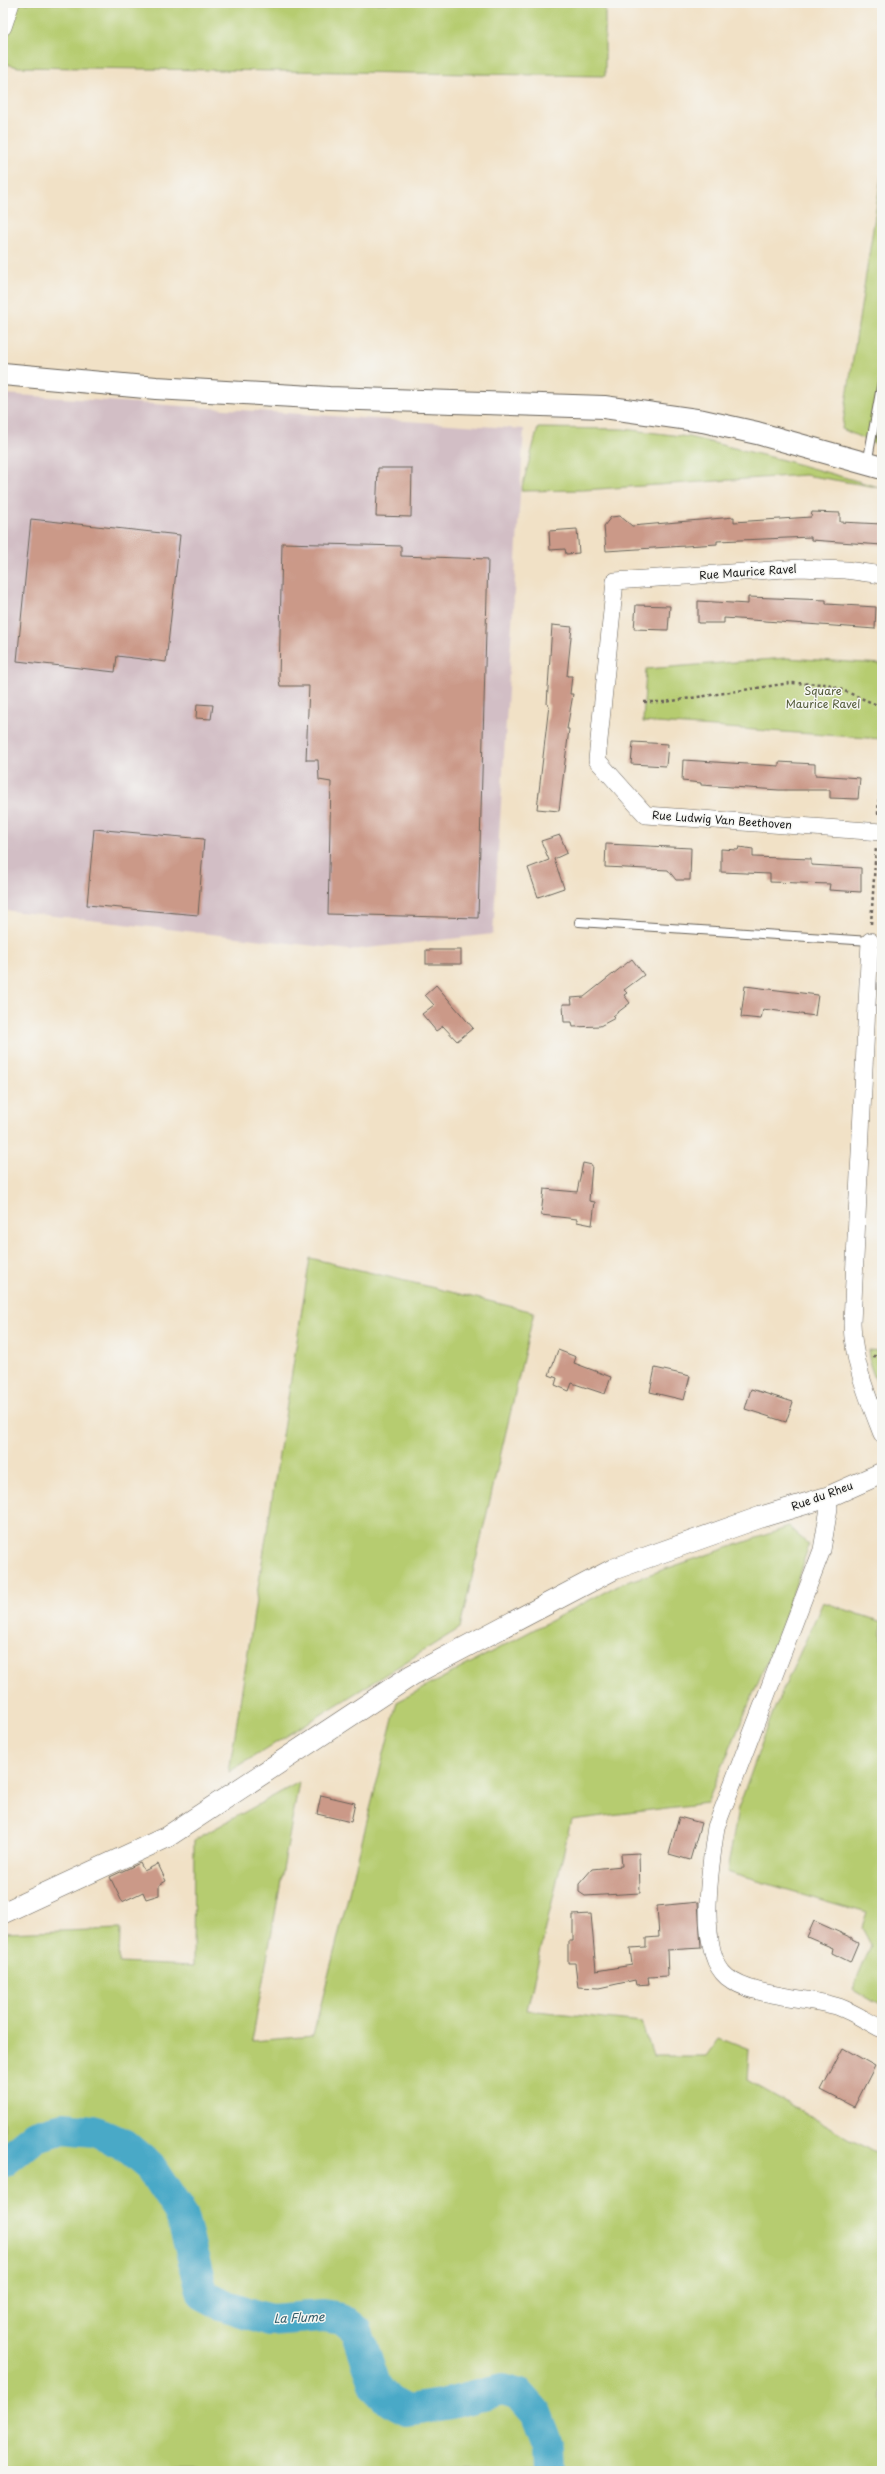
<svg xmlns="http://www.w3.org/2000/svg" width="885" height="2474" font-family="'Playpen Sans',sans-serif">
  <rect width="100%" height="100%" fill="#f6f6f2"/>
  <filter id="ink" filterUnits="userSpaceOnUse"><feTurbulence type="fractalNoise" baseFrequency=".025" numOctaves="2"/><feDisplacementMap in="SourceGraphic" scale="8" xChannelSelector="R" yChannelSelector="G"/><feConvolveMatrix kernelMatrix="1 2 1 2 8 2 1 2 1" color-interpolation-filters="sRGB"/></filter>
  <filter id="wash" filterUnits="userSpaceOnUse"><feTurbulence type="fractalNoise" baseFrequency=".012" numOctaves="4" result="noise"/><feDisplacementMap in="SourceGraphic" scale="16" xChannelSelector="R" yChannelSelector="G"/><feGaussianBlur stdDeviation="0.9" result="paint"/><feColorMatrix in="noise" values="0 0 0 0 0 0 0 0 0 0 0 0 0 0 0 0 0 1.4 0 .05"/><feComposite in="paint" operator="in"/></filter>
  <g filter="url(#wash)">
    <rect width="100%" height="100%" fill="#f1e1c6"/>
    <!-- industrial -->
    <polygon fill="#d2bec5" points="3,394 524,429 493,934 350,950 3,910"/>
    <!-- green -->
    <g fill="#b6cc70" stroke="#697446">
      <polygon points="3,3 605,3 605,76 18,67 3,63"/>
      <polygon points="882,171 882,447 842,429"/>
      <polygon points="538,428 623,429 689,437 783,460 882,488 805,475 583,490 521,491"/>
      <polygon points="786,658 882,664 882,739 643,722 646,669"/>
      <polygon points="310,1258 534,1312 460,1628 229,1772"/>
      <polygon points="868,1350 882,1351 882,1398 870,1365"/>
      <polygon points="789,1527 809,1545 781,1628 707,1803 571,1820 527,2010 642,2022 653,2056 706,2056 719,2038 749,2050 747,2080 882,2157 882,2471 3,2471 3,1933 120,1929 119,1963 193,1966 194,1840 299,1782 252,2041 313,2036 397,1702 618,1585"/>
      <polygon points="823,1602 882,1622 882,2006 853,1989 871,1945 862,1928 867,1913 727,1872 738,1809 773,1712"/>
    </g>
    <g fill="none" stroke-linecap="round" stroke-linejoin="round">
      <!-- river -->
      <polyline stroke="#48a9c7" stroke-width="32" points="3,2162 35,2136 63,2128 94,2131 123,2144 150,2167 181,2214 203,2294 224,2305 269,2320 323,2316 342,2319 357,2331 376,2387 390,2401 407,2410 447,2404 502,2390 520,2395 536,2413 549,2447 550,2471"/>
    </g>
    <g id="blocks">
      <!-- building -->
      <g fill="#cb9988">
        <polygon points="378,468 412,468 411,517 376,516"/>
        <polygon points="812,512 840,513 840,522 882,524 882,545 811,540 811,537 717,541 717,544 606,551 604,526 611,517 620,516 632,526 734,517 734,522 811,517"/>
        <polygon points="31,519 180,535 166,662 117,656 115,672 17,661"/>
        <polygon points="577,529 579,553 566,554 565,549 550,550 549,531"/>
        <polygon points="282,543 401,546 401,556 488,559 478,918 328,914 331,782 319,780 318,760 306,760 309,686 280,686 279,679"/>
        <polygon points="748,597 826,600 826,604 876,607 875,629 724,618 724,623 698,623 698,601 748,604"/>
        <polygon points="636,605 670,606 668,630 634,629"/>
        <polygon points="552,625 572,627 567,676 572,676 570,694 573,694 567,729 569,729 559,811 537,809 549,705 547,704"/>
        <polygon points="197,704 213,705 211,719 196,718"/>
        <polygon points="633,742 668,744 666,766 631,764"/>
        <polygon points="683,760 779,766 779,762 815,764 815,775 860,778 858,799 830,798 830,790 779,790 701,785 701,783 682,781"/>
        <polygon points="94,829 204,839 198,915 87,905"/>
        <polygon points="560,835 567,853 554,859 564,888 538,897 528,868 549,860 541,841"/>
        <polygon points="606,844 691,848 690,880 676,880 668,870 605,867"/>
        <polygon points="739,847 753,849 753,857 811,859 811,865 861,868 861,892 829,890 830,884 770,882 770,874 721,872 721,849 738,850"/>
        <rect x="426" y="950" width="35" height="14"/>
        <polygon points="632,959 644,975 624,990 627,993 624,995 630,1003 613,1016 615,1018 600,1026 573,1027 572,1022 564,1022 563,1004 572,1004 571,998 584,997"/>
        <polygon points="436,985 473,1028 457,1041 443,1026 436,1031 422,1014 434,1005 425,995"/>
        <polygon points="745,986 818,995 815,1016 763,1009 761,1019 741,1017"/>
        <polygon points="583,1163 592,1165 589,1201 595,1202 592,1225 577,1222 577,1219 541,1215 544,1189 577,1192"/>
        <polygon points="558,1350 576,1357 574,1363 611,1377 605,1394 572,1383 569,1391 555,1385 557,1378 549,1375"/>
        <polygon points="655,1368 690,1376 684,1400 650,1392"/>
        <polygon points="751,1389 793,1402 786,1422 745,1409"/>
        <polygon points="321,1795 355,1803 351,1822 317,1814"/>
        <polygon points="679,1817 701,1823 690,1860 669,1854"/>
        <polygon points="639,1853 640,1893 585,1896 579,1892 579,1884 592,1869 622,1866 621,1854"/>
        <polygon points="140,1863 144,1871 158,1864 166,1881 159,1885 159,1895 146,1899 143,1892 122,1902 110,1877"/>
        <polygon points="698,1902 701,1948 667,1950 668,1976 648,1977 649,1984 636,1985 635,1980 599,1988 578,1987 575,1963 568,1963 568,1941 573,1941 573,1915 591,1914 596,1971 632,1965 630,1948 646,1947 646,1938 659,1937 657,1906"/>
        <polygon points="814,1921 852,1938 852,1940 858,1943 850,1962 832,1953 833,1948 807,1937"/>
        <polygon points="843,2048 875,2066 854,2107 821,2090"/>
      </g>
    </g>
  </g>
  <g filter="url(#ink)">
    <use href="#blocks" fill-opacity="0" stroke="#676158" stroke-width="1"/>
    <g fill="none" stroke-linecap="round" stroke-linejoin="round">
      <defs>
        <g id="service">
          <polyline points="867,464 882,381"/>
          <polyline points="579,922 870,941"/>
        </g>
        <g id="minor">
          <polyline points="3,27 11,3"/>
          <polyline points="882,575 846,570 800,568 615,581 597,760 646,815 882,832"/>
          <path d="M870,941L852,1323C853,1363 868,1398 882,1434"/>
          <path d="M828,1497L829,1508L822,1550L716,1827C711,1863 696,1951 727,1977C751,1997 808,1997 839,2007C853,2012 868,2022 882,2029"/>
        </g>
        <polyline id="tertiary" points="3,1913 167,1837 412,1675 614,1569 761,1517 828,1497 882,1473"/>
        <polyline id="secondary" points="3,374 156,388 329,398 604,407 703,421 757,433 882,468"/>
      </defs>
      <!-- service casing -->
      <use href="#service" stroke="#676158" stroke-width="10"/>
      <!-- minor casing -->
      <use href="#minor" stroke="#676158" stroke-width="18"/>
      <!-- tertiary casing -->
      <use href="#tertiary" stroke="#676158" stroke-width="22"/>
      <!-- secondary casing -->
      <use href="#secondary" stroke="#676158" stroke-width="24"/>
      <!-- path -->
      <g stroke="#676158" stroke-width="2.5" stroke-dasharray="3 3" stroke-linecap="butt">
        <polyline points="644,702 665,702 790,683 828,684 882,707"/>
        <polyline points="878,814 882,748"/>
        <polyline points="871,924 876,847"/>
        <polyline points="873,1356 882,1357"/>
      </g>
      <!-- service -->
      <use href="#service" stroke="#fff" stroke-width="8"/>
      <!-- minor -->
      <use href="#minor" stroke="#fff" stroke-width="17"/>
      <!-- tertiary -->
      <use href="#tertiary" stroke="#fff" stroke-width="21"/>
      <!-- secondary -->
      <use href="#secondary" stroke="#fff" stroke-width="22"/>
    </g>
  </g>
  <g text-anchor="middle" stroke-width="3" stroke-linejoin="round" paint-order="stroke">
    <!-- street labels -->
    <g font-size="11" fill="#1c1c1c" stroke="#f6f6f2">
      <text transform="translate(748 572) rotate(-4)" y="4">Rue Maurice Ravel</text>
      <text transform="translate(722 820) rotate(4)" y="4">Rue Ludwig Van Beethoven</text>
      <text transform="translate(822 1496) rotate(-20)" y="4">Rue du Rheu</text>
    </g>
    <!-- park labels -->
    <g font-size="11" fill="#525a39" stroke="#f6f6f2">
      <text x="823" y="695">Square<tspan x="823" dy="13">Maurice Ravel</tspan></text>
    </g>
    <!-- water labels -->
    <g font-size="12" font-style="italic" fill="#305b69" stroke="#f6f6f2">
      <text transform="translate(299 2318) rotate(-2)" y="4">La Flume</text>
    </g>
  </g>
  <!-- margin -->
  <rect width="885" height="2474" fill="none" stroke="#f6f6f2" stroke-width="16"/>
</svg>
